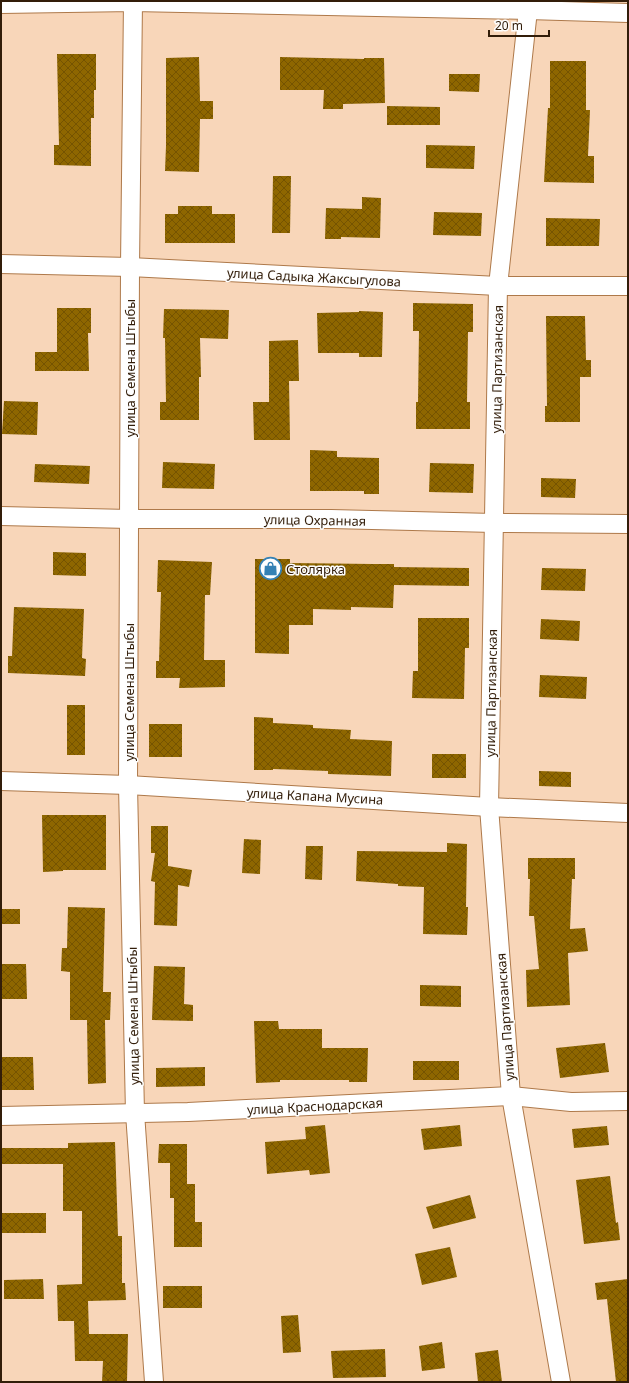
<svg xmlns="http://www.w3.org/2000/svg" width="629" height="1383" font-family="'Noto Sans',sans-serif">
  <defs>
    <pattern id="building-cross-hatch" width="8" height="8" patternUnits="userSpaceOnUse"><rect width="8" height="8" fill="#8e6600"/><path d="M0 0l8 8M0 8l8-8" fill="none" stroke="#755301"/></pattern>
  </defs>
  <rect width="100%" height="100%" fill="#f8d6b9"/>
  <!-- building -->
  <g fill="url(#building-cross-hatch)">
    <polygon points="57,54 96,54 96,90 94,90 94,118 91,118 91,166 54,165 54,145 59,145"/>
    <polygon points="199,57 200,101 213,101 213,119 200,119 199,172 165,171 166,146 166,58"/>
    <polygon points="280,57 364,59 364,58 384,58 385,103 343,104 343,109 323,109 324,90 280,90"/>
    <polygon points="550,61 586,61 586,110 590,110 588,156 594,156 594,183 544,182 548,108 550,108"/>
    <polygon points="449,74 480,74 479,92 449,91"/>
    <polygon points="387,106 440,107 440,125 387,125"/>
    <polygon points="426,145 475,146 474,169 426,168"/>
    <polygon points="273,176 291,176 290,233 272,233"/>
    <polygon points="362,197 381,198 380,238 341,237 341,239 325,239 326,208 362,209"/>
    <polygon points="178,206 212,206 212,214 235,214 235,243 165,243 165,214 178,214"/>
    <polygon points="434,212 482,213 481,236 433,235"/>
    <polygon points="546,218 600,219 599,246 546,246"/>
    <polygon points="413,303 473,304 473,332 468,332 467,402 470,402 470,429 416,429 416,402 418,402 419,331 413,331"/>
    <polygon points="57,308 91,308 91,333 88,333 89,371 35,371 35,352 57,352"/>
    <polygon points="164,309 229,310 228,339 200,338 201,377 199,377 199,420 160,420 160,402 166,402 165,338 163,338"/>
    <polygon points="359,311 383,312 382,357 359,357 359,353 318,353 317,313 359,312"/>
    <polygon points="546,316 585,316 586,360 591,360 591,377 580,377 580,422 545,422 545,406 547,406"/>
    <polygon points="298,340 299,381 289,381 290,440 254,440 253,402 269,402 269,341"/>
    <polygon points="4,401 38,402 37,435 2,434"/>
    <polygon points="310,450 337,451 337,457 379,458 379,494 364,494 364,491 310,491"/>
    <polygon points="163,462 215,464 214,489 162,488"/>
    <polygon points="430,463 474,464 473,493 429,492"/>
    <polygon points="35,464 90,466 89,484 34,482"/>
    <polygon points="541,478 576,479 575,498 541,497"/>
    <polygon points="53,552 86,553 86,576 53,575"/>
    <polygon points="255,559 290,559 290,563 373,564 394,564 394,567 469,568 469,586 394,585 393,608 351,607 351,610 313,609 313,625 289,625 289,654 255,653"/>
    <polygon points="158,560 212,562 210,595 205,595 204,660 225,660 225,687 179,688 180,678 156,678 156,661 159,661 161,592 157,592"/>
    <polygon points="542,568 586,569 585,591 541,590"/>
    <polygon points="14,607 84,609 82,658 86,659 85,676 8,673 8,656 12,656"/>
    <polygon points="418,618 469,618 469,648 465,648 464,699 412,698 413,671 418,671"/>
    <polygon points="541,619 580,621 579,641 540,639"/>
    <polygon points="540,675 587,677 586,699 539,697"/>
    <rect x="67" y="705" width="18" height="50"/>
    <polygon points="254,717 273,718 273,723 313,725 313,728 351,730 350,739 392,741 391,776 328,774 328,771 273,769 273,770 254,770"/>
    <rect x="149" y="724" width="33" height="33"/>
    <rect x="432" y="754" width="34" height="24"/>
    <polygon points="539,771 571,772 571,787 539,786"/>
    <polygon points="42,815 106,815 106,870 63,870 63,871 43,872"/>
    <polygon points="151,826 168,826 168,866 192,870 189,887 178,885 177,926 154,925 155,882 151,881 155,853 151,853"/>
    <polygon points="244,839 261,840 260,874 242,873"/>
    <polygon points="447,843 467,844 466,907 468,907 467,935 423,934 424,887 398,886 398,884 356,881 357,851 447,852"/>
    <polygon points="306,846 323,846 322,880 305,879"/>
    <polygon points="528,858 575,858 575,879 572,879 570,929 585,928 588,951 568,953 570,1005 527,1007 526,970 539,969 534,916 529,916 530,879 528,879"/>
    <polygon points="68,907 105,908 103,992 111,992 110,1020 105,1020 106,1083 88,1084 87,1020 70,1020 70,972 61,971 62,948 67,948"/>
    <rect x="1" y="909" width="19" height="15"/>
    <polygon points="1,964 26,964 27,999 1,999"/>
    <polygon points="154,966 185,967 184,1004 193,1005 193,1021 152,1020"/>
    <polygon points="420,985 461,986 461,1007 420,1006"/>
    <polygon points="254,1021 278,1021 279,1029 322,1029 322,1048 368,1048 367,1082 349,1082 349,1080 280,1080 280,1082 256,1083"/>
    <polygon points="605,1043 609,1072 560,1078 556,1048"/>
    <polygon points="1,1057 33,1057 34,1090 1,1090"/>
    <rect x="413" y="1061" width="46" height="19"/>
    <polygon points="205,1067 205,1086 156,1087 156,1068"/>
    <polygon points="325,1125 330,1173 310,1175 309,1170 267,1174 265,1142 306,1139 305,1127"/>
    <polygon points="460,1125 462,1146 424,1150 421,1129"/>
    <polygon points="607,1126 609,1145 574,1148 572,1129"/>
    <polygon points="115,1142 118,1236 122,1236 122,1283 125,1283 126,1300 88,1301 89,1334 128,1334 127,1382 102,1382 103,1361 75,1361 74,1321 58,1321 57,1285 82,1284 82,1211 63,1211 63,1164 1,1164 1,1148 68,1148 68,1143"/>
    <polygon points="159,1144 187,1144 187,1184 195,1184 195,1222 202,1222 202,1247 174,1247 174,1198 170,1198 170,1163 158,1163"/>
    <polygon points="610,1176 616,1223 618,1222 620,1240 584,1244 576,1180"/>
    <polygon points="470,1195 476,1218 433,1229 426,1207"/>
    <rect x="1" y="1213" width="45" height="20"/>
    <polygon points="450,1247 457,1277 422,1285 415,1254"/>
    <polygon points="43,1279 44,1299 4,1299 4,1280"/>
    <polygon points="628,1279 628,1382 616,1382 607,1299 597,1300 595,1283"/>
    <rect x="163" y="1286" width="39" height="22"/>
    <polygon points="298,1315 301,1352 283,1353 281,1316"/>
    <polygon points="442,1342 445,1368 422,1371 419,1346"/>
    <polygon points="385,1349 386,1377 333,1378 331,1351"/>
    <polygon points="498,1350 502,1382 478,1382 475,1353"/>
  </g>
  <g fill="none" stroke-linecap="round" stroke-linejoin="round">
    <defs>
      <g id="minor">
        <polyline points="133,1 130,267 128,785 135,1113 154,1382"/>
        <polyline points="527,1 528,10 498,286 489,807 511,1096 561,1382"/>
        <polyline points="1,4 133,2 528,10 628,13"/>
        <polyline points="1,264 130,267 498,286 628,286"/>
        <polyline points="1,516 129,519 331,519 494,523 628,524"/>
        <polyline points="1,781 128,785 489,807 628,813"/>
        <polyline points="1,1116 188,1112 511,1096 571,1102 628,1101"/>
      </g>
    </defs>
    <!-- minor casing -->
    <use href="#minor" stroke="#ae794a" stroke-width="20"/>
    <!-- minor -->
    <use href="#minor" stroke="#fff" stroke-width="18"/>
  </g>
  <!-- icons -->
  <defs>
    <symbol id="shop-ring" viewBox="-11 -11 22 22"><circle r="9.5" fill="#fefefe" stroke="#3581b4" stroke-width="1.5"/><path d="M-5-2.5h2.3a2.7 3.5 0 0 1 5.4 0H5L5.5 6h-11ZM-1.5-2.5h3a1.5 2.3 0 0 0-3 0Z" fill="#3581b4"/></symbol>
  </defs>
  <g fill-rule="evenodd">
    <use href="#shop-ring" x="258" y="556" width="25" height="25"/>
  </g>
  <g text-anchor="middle" stroke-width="3" stroke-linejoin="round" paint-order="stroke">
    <!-- street labels -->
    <g font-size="13" fill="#321d09" stroke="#fefefe">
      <text transform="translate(314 277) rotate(3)" y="5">улица Садыка Жаксыгулова</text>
      <text transform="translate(130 368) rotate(-90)" y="5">улица Семена Штыбы</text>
      <text transform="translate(497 369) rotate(-89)" y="5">улица Партизанская</text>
      <text transform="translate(315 520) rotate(1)" y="5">улица Охранная</text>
      <text transform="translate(129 692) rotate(-90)" y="5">улица Семена Штыбы</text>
      <text transform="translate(491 693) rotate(-89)" y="5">улица Партизанская</text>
      <text transform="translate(315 796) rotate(3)" y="5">улица Капана Мусина</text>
      <text transform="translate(133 1016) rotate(-91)" y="5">улица Семена Штыбы</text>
      <text transform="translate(505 1017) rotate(-94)" y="5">улица Партизанская</text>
      <text transform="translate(315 1106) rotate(-3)" y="5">улица Краснодарская</text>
    </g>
    <!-- poi labels -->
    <g font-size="13" fill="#321d09" stroke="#fefefe" text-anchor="start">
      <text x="286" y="574">Столярка</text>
    </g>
  </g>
  <!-- border -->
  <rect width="629" height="1383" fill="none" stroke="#321d09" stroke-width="4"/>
  <!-- scale -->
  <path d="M489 30v6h60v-6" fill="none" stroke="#321d09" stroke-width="2"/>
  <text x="495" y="30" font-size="12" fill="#321d09" stroke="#fefefe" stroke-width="3" paint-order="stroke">20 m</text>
</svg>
